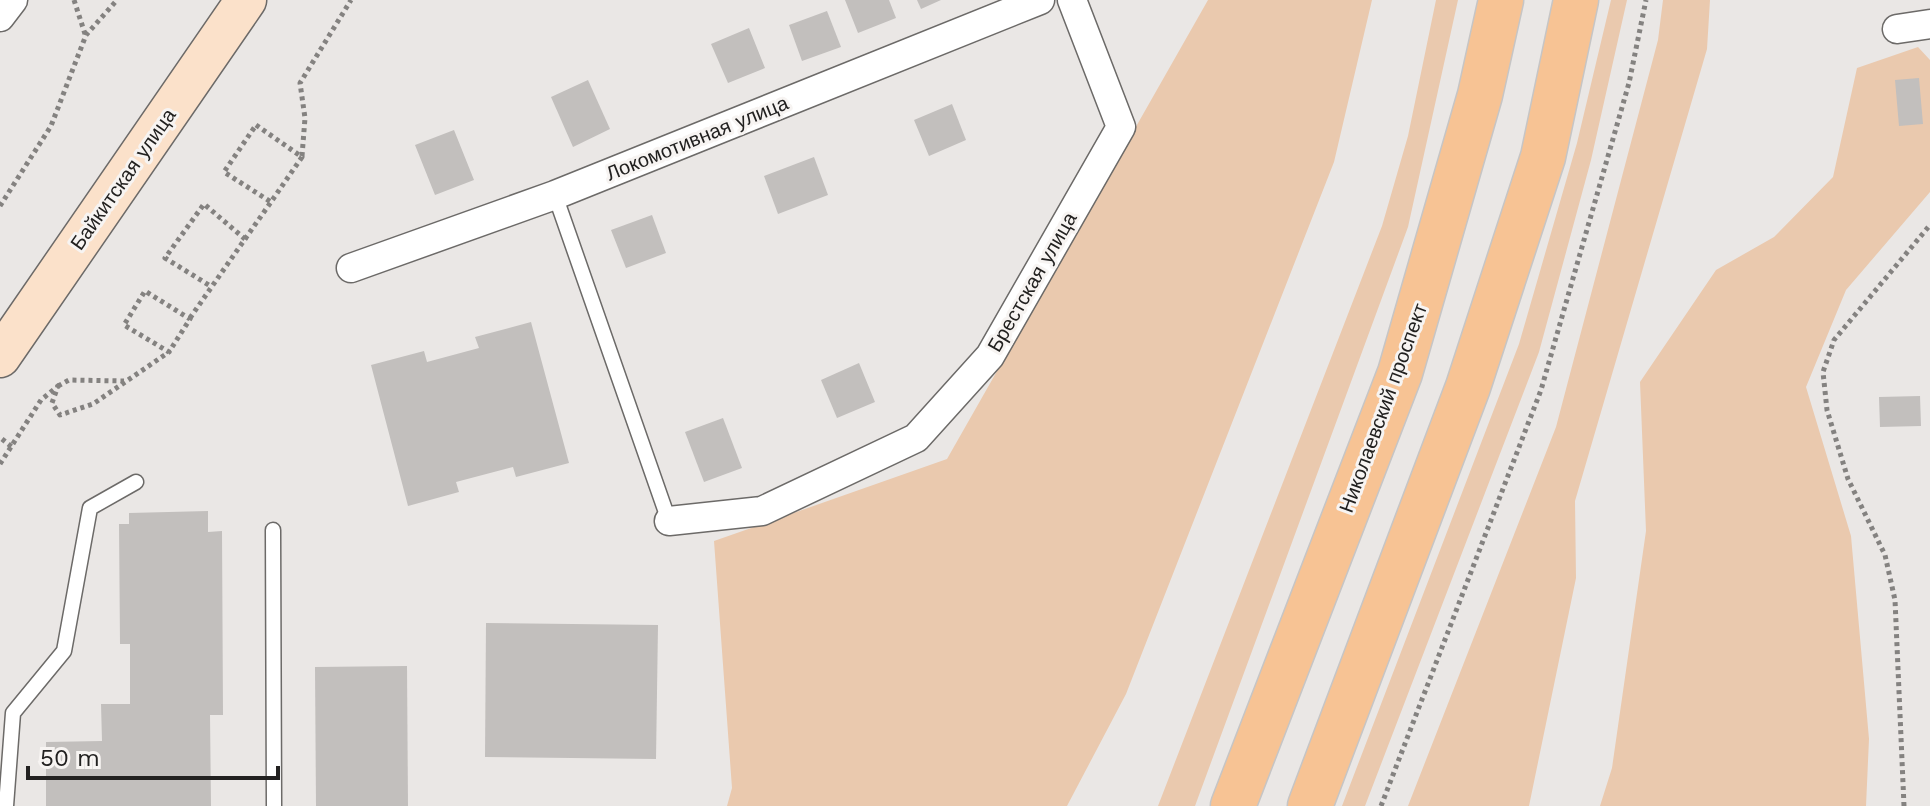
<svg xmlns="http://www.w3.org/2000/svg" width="1930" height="806" font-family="'Work Sans',sans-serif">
  <rect width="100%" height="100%" fill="#eae7e5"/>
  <!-- green -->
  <g fill="#eac9ae">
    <polygon points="1208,0 1372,0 1334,162 1126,694 1067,806 727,806 732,788 714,541 947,459"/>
    <polygon points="1436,0 1458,0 1408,227 1195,806 1158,806 1382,226 1408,136"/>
    <polygon points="1611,0 1627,0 1591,160 1539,352 1365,806 1342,806 1519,344 1577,143"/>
    <polygon points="1663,0 1710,0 1707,49 1575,501 1576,578 1529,806 1408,806 1556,427 1658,40"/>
    <polygon points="1918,47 1930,60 1930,192 1846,290 1806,387 1851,536 1869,739 1866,806 1600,806 1612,768 1646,531 1640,382 1716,270 1774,237 1833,177 1857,68"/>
  </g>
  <!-- building -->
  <g fill="#c2bfbd">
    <polygon points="845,0 889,0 896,18 858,33"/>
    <polygon points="917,0 941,0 921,9"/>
    <polygon points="827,11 841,47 802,61 789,25"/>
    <polygon points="749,28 765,68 728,83 711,44"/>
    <polygon points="1919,78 1923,124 1899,126 1895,80"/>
    <polygon points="588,80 610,129 573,147 551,97"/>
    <polygon points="952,104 966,140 929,156 914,120"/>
    <polygon points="454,130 474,180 435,195 415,145"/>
    <polygon points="814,157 828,195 778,214 764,176"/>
    <polygon points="652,215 666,253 626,268 611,230"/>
    <polygon points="531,322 569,463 516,477 513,467 456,482 459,492 408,506 371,365 424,351 427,362 479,348 475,337"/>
    <polygon points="859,363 875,402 837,418 821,380"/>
    <polygon points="1920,396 1921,426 1880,427 1879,397"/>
    <polygon points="723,418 742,468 704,482 685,432"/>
    <polygon points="208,511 208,532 222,531 223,715 210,715 211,806 46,806 46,742 102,741 101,704 130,704 130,644 120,644 119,524 129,524 129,513"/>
    <polygon points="486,623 658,625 656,759 485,757"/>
    <polygon points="407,666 408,806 316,806 315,667"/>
  </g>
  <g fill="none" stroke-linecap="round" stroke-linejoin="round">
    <defs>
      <g id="service">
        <polyline points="555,195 669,521"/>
        <polyline points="273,530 274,806"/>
        <polyline points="6,806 13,713 64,651 90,508 136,482"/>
      </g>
      <g id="minor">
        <polyline points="0,17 13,0"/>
        <polyline points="1897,29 1930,24"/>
        <polyline points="351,268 555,195 1040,0"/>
        <polyline points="669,521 762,511 916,438 990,356 1121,127 1072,0"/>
      </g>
      <polyline id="secondary" points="0,357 246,0"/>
      <g id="primary">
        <polyline points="1233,806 1400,373 1480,95 1501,0"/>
        <polyline points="1310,806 1468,387 1543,157 1576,0"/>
      </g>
    </defs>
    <!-- service casing -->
    <use href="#service" stroke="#6c6a68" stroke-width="17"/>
    <!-- minor casing -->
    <use href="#minor" stroke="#6c6a68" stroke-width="31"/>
    <!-- secondary casing -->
    <use href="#secondary" stroke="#6c6a68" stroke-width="43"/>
    <!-- primary casing -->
    <use href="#primary" stroke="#c6c5c5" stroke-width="47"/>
    <!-- path -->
    <g stroke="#848280" stroke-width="5" stroke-dasharray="4 4" stroke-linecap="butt">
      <polyline points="74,0 85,34"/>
      <polygon points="256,125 302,157 271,202 224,172"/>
      <polyline points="302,156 305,118 300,83 351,0"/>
      <polyline points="0,206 51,126 86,35 117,0"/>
      <polyline points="245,239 271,202"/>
      <polyline points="190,318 245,239 204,204 165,258 212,287"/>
      <polyline points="58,386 69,380 124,381"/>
      <polyline points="2,439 12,447"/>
      <polyline points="0,464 41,400 58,386 52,403 60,415 93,404 169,352 124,325 145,291 190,319 169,352"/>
      <polyline points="1381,806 1541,390 1629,83 1646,0"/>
      <polyline points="1904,806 1895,600 1885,555 1848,479 1827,410 1823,372 1834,340 1930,225"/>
    </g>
    <!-- service -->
    <use href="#service" stroke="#fff" stroke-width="14"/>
    <!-- minor -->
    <use href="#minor" stroke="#fff" stroke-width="28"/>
    <!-- secondary -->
    <use href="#secondary" stroke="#fbe1ca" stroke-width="40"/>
    <!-- primary -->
    <use href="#primary" stroke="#f7c394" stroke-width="44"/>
  </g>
  <g text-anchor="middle" stroke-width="6" stroke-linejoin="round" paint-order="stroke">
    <!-- street labels -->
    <g font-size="20" fill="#222120" stroke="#f7f4f2">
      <text transform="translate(697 138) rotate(-22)" y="7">Локомотивная улица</text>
      <text transform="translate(123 179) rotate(-55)" y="7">Байкитская улица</text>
      <text transform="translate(1032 282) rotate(-60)" y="7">Брестская улица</text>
      <text transform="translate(1383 408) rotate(-70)" y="7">Николаевский проспект</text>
    </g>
  </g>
  <!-- scale -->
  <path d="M28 766v12h250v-12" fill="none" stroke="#222120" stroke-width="4"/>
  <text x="40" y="766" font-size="24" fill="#222120" stroke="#f7f4f2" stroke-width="6" paint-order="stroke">50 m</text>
</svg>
